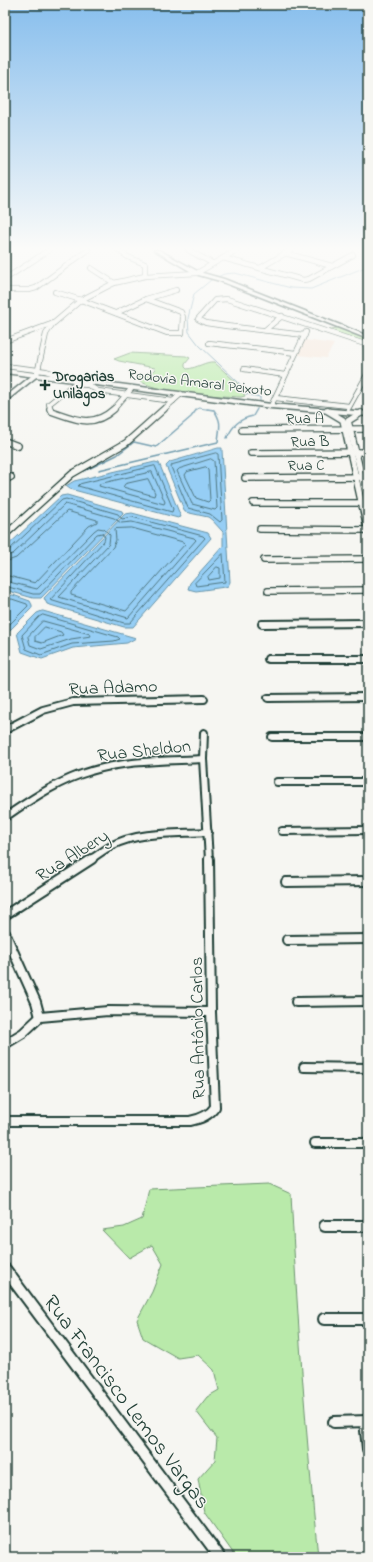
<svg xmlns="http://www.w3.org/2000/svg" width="373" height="1562" font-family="'Indie Flower',sans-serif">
  <rect width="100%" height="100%" fill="#f6f6f2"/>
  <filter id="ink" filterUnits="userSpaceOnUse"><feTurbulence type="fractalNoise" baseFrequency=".025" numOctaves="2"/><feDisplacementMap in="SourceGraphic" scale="8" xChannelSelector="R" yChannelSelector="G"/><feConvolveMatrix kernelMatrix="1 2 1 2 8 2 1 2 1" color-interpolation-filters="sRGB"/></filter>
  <g filter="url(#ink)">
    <!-- built -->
    <polygon fill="#f6e7db" points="305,340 334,344 326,358 298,355"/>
    <!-- green -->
    <g fill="#b9eaaa" stroke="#6c946f">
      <polygon points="338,328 368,338 368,344 331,331 330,329"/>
      <path d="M130,353L186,356L190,358L185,364V367L187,369C197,368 206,361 214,362L238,384L245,396L241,397C222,396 147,393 137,378L155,370L156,369L155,368L119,361L114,359Z"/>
      <path d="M269,1184L291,1194C297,1315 306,1436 318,1557H236L204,1512L198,1479L215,1460L217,1438L196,1411L207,1397L219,1390L214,1370L198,1355L178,1358L143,1338L137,1320L152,1292L163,1264L152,1245L129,1258L102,1230L124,1227L142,1219L149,1189Z"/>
    </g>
    <!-- water -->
    <g fill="#96cef5" stroke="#6694a8">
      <polygon points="218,448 222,448 222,450 230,582 228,586 225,587 196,591 188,589 190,583 223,546 223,532 212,520 208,517 185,512 166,466 170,462"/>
      <polygon points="155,462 159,463 181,517 178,518 70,489 66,486 74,481"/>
      <polygon points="67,495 122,511 123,514 41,598 33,598 5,590 5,548 61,496"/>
      <polygon points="132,513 208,533 211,538 133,627 124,627 47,604 44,598 125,514"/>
      <polygon points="13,595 30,601 32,605 32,608 10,630 5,631 5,596"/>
      <polygon points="42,611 43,611 136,638 127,643 73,648 42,659 22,652 17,633 37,613"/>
    </g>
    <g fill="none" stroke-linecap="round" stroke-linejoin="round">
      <!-- shore -->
      <g stroke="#4f7781" stroke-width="1">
        <polygon points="216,453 218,454 222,520 220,522 210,514 188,508 171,467 172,465"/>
        <polygon points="211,459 214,461 217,508 215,510 192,504 177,471 179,469"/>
        <polygon points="155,466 173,509 172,512 78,486 80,484"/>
        <polygon points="206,467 208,469 210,500 208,502 196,498 185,475 187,472"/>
        <polygon points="152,472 165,502 164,504 99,486 100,484"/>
        <polygon points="148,479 155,493 154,496 123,487 125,484"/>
        <polygon points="132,528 183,542 185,544 126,611 71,595 71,592 113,547 116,540 115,529"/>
        <polyline points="5,551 9,550 62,500 66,499 118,514 122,519 132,517 203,536 205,538 130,623 124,623 50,600 104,541 105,537 102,533 97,534 40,594 33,594 5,586"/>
        <polygon points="223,554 225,582 196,586 195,583"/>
        <polyline points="5,556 13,554 65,504 114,518 121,523 132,522 194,538 196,540 128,618 59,597 109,544 110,535 104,529 98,528 94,531 37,589 5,581"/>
        <polyline points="5,562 16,558 67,511 97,520 97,522 89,526 35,583 5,575"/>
        <polygon points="217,567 220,568 220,578 209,580 208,577"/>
        <polyline points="5,600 12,599 27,604 28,606 8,626 5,627"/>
        <polygon points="43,615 118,637 120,639 114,641 72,644 41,655 26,649 22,635 39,617"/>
        <polygon points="43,621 90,634 91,636 71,639 41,649 30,645 28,637"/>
        <polygon points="45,627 61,632 63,635 42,643 35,641 35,637"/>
      </g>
      <!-- stream-far1 -->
      <g stroke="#6694a8" stroke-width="1">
        <polyline points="260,402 260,397 246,394 239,383 199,345 189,332 188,318 194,294 211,280 224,274 235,273 291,288 311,289 368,266"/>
        <polyline points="196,410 198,408 214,410"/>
      </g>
      <!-- stream -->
      <g stroke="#6694a8" stroke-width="1.5">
        <path d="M227,438C233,425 239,419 253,416L257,409"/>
        <path d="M99,470L218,442C219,427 223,424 214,410L207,409"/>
        <polyline points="84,471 117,455 134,442 156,447 191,417 197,409"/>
      </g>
      <defs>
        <g id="minor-far4">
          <polyline points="118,250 128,257 145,264 145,276"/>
          <polyline points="188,250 212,263"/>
          <polyline points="285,253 332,266"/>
          <polyline points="223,258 303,280 309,279 353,255"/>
          <polyline points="91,268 114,283"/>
          <polyline points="260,268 291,250"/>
          <polyline points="5,279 49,250"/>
          <polyline points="5,290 29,290 36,288 88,250"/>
          <polyline points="55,292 81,300 167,333 182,333 183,317 181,312 146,299"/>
          <polyline points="116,313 146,299 176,290"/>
          <polyline points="265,330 282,316"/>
          <polyline points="305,335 226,326 206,323 198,319 215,300 227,299 368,345"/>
          <polyline points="5,341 54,323 81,300 114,283 145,276 197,273 237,250"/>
          <polyline points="209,343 296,353"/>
          <polyline points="5,366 46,371 70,379"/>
          <polyline points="244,369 285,375"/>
          <polyline points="37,374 46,334 53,323"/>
          <polyline points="75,384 88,385 98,391 173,401"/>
          <polyline points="275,398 349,406"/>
          <polyline points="271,406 306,332"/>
          <polyline points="348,409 368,373"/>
          <polyline points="51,410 49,404 79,380"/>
          <polyline points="113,410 132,388"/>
          <polyline points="163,410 181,394"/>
        </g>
        <g id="minor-far3">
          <path d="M50,409L51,411C75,419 92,429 114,409"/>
          <polyline points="328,411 343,420 368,532"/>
          <polyline points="361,413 348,421 368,502"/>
          <polyline points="242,430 368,429"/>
          <polyline points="5,441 18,446"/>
          <polyline points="251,453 368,452"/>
          <polyline points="245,478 368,477"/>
          <polyline points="5,480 11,477"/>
          <polyline points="253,503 368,503"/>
          <polyline points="260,529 368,530"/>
          <polyline points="5,535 72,474 126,443 164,409"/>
          <polyline points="264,560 368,559"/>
          <polyline points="268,591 368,590"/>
        </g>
        <g id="minor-far2">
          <polyline points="262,624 368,623"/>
          <polyline points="268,659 368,659"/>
          <polyline points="268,698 368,697"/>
          <polyline points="5,730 43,710 73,702 204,699"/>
          <polyline points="204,733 203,759 209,860"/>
          <polyline points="272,737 368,737"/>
          <polyline points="277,782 368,782"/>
          <path d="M5,817C32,799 59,780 91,771C127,760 166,761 203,759"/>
          <polyline points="282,831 368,830"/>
          <path d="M90,860C97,855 104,850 111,846C139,831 177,834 208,832"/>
        </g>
        <g id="minor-far1">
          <polyline points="286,882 368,881"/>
          <polyline points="5,915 92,859"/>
          <polyline points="5,933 36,1002 40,1017"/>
          <polyline points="287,940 368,939"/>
          <polyline points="296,1002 368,1001"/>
          <polyline points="5,1044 23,1033 40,1017 108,1011 211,1012"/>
          <polyline points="304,1067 368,1068"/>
          <path d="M5,1121H190C200,1119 209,1116 215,1107L211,1012L209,859"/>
          <polyline points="315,1143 368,1143"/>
        </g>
        <g id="minor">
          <polyline points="325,1226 368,1226"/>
          <polyline points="5,1269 220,1557"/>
          <polyline points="324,1319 368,1319"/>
          <polyline points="365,1421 368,1449"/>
          <polyline points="334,1422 368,1421"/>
        </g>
        <g id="tertiary">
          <polygon points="154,250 159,250 199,272 224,279 368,336 368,339 220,281 195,274"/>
          <polygon points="35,373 40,374 5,402 5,397"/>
        </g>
        <polygon id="trunk" points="5,369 271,404 368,412 368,416 271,408 5,373"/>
      </defs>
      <!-- minor-far4 casing -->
      <use href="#minor-far4" stroke="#1f3d34" stroke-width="6"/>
      <!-- minor-far3 casing -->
      <use href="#minor-far3" stroke="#1f3d34" stroke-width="8"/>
      <!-- minor-far2 casing -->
      <use href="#minor-far2" stroke="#1f3d34" stroke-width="10"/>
      <!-- minor-far1 casing -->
      <use href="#minor-far1" stroke="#1f3d34" stroke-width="12"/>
      <!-- minor casing -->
      <use href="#minor" stroke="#1f3d34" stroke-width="14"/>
      <!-- tertiary casing -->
      <use href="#tertiary" stroke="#1f3d34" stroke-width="3"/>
      <!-- trunk casing -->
      <use href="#trunk" stroke="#1f3d34" stroke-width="3"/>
      <!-- minor-far4 -->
      <use href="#minor-far4" stroke="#f6f6f2" stroke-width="4.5"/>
      <!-- minor-far3 -->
      <use href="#minor-far3" stroke="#f6f6f2" stroke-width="5.5"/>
      <!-- minor-far2 -->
      <use href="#minor-far2" stroke="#f6f6f2" stroke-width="6"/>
      <!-- minor-far1 -->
      <use href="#minor-far1" stroke="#f6f6f2" stroke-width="8"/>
      <!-- minor -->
      <use href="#minor" stroke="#f6f6f2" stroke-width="10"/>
      <!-- tertiary -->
      <use href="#tertiary" fill="#f6f6f2" fill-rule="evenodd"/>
      <!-- trunk -->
      <use href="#trunk" fill="#f6f6f2" fill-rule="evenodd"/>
    </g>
  </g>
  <!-- sky -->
  <linearGradient id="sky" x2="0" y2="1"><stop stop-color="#87beed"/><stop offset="0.53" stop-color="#fbfbf9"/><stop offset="1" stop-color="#fbfbf9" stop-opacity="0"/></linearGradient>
  <rect width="373" height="469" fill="url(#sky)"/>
  <!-- markers -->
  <path fill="#1f3d34" stroke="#f6f6f2" stroke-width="1.5" d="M43 379h4v4h4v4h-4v4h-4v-4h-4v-4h4z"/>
  <g text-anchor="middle" stroke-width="3" stroke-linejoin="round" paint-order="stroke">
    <!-- far-poi labels -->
    <g font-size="15" font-weight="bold" fill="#1f3d34" stroke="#f6f6f2" text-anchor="start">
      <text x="53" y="381">Drogarias<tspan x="53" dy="17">Unilagos</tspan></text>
    </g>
    <!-- far-street labels -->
    <g font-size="15" fill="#1f3d34" stroke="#f6f6f2">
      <text transform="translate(200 382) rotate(7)" y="5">Rodovia Amaral Peixoto</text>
      <text x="305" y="423">Rua A</text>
      <text x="310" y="446">Rua B</text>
      <text transform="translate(306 465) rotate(-1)" y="5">Rua C</text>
    </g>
    <!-- street labels -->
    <g font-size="18" fill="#1f3d34" stroke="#f6f6f2">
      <text transform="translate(113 687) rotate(-2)" y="6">Rua Adamo</text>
      <text transform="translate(144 750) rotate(-6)" y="6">Rua Sheldon</text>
      <text transform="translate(72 855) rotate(-32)" y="6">Rua Albery</text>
      <text transform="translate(197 1028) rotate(-91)" y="6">Rua Antônio Carlos</text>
    </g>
    <!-- near-street labels -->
    <g font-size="22" fill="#1f3d34" stroke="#f6f6f2">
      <text transform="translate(128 1401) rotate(53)" y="8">Rua Francisco Lemos Vargas</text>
    </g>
  </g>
  <!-- margin -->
  <rect width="373" height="1562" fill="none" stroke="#f6f6f2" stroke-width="20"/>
  <rect x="10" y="10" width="353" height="1542" fill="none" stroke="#1f3d34" stroke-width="1.5" filter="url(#ink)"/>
</svg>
